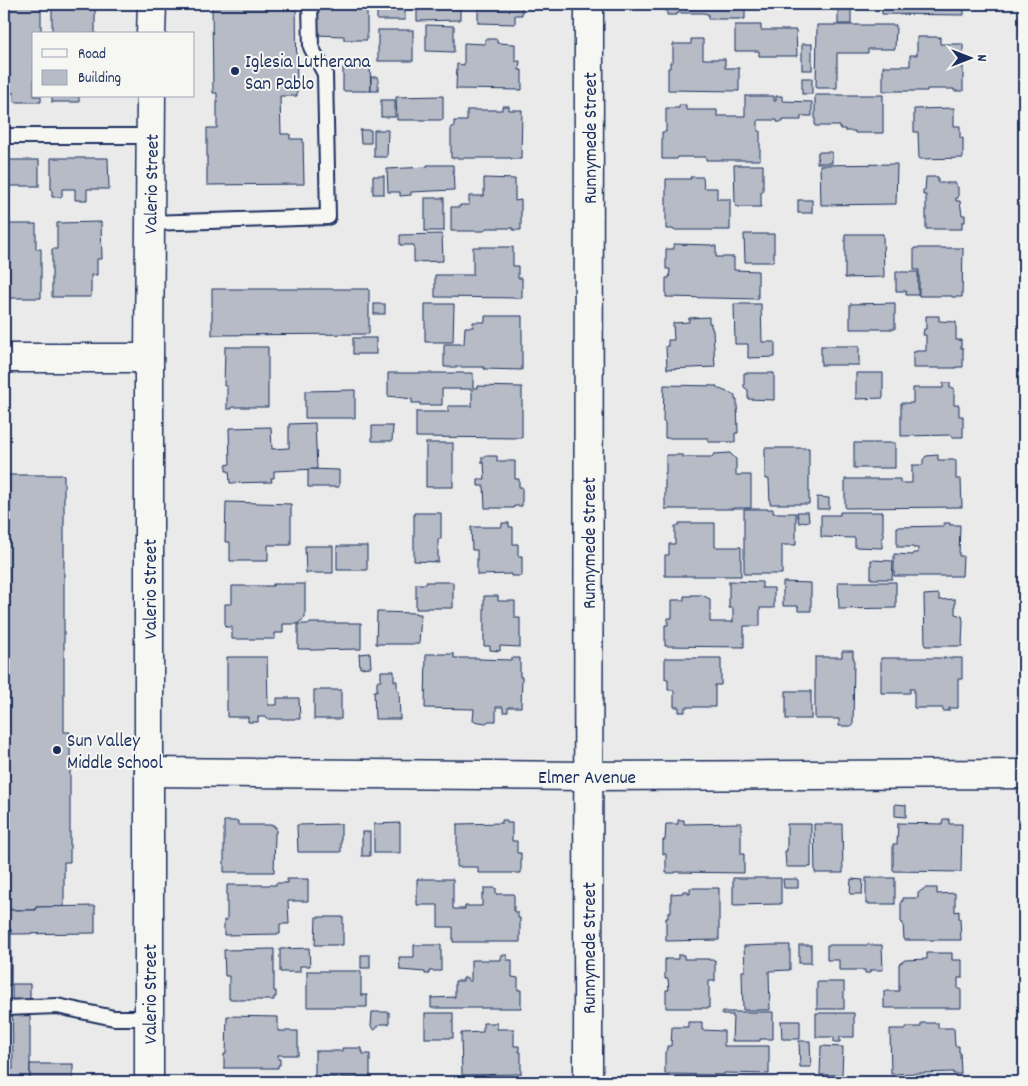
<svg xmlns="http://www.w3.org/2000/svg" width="1028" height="1086" font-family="Dekko,sans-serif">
  <rect width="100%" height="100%" fill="#e9eae9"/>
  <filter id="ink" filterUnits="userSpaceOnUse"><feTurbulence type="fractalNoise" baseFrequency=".02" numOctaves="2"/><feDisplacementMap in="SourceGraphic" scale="10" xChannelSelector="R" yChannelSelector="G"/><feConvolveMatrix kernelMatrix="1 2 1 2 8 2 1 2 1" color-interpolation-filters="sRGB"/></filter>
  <g filter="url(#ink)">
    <!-- building -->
    <g fill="#b6bbc6" stroke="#1b2f5e">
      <polygon points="4,4 41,4 41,34 34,34 34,96 41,96 41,102 14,102 14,93 4,93"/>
      <rect x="52" y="4" width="43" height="30"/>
      <polygon points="212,4 296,4 297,96 280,96 281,134 290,134 290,139 303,139 304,184 207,185 207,128 217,128 217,93 213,93"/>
      <polygon points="317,4 367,5 367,40 344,40 344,36 317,35"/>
      <rect x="377" y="4" width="28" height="16"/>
      <polygon points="417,4 460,4 460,20 417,21"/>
      <polygon points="478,4 522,4 522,15 515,15 515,24 478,23"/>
      <polygon points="665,4 745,4 745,19 708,19 708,14 703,13 677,13 677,15 667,15 667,11 665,11"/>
      <polygon points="882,4 964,4 964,15 882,14"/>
      <rect x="838" y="10" width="13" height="14"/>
      <polygon points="426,25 454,26 454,52 426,51"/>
      <polygon points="735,25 761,25 761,30 796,30 797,56 759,56 759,51 735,51"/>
      <polygon points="817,25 896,25 895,49 868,49 868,53 837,53 837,88 816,88"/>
      <rect x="378" y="30" width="35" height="31"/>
      <polygon points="917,37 940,37 940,44 963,44 963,91 954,91 954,89 927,89 927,91 883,91 883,66 910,66 910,55 917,55"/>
      <polygon points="485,39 497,39 497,43 515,44 515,61 520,61 519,70 522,70 522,90 456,89 457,64 464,65 464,43 485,44"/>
      <polygon points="691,39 703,39 703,59 725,59 725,68 739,68 739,91 668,90 668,68 670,68 670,62 673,62 673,44 691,44"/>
      <rect x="802" y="44" width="10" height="26"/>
      <polygon points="343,67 370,67 371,91 343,91"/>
      <rect x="371" y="77" width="7" height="14"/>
      <rect x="802" y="78" width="10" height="16"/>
      <polygon points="815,95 883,95 883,133 855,133 855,131 845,131 845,129 840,129 840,126 815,126"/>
      <rect x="52" y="96" width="27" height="6"/>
      <polygon points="443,96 443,120 397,120 396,97"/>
      <polygon points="745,96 774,96 774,101 776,101 776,96 782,96 782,101 812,102 812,116 801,116 801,120 783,120 783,122 777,122 777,120 758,120 758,131 760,131 760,160 706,160 706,157 678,157 677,159 662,159 662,132 666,132 666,108 679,108 679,105 686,105 686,110 717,110 717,116 745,116"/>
      <rect x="381" y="100" width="14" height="17"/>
      <polygon points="502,106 509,106 509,110 522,110 521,159 511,159 511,158 451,158 451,127 454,127 454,121 467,121 467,110 502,110"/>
      <polygon points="954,108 954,126 960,126 960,138 963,138 963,158 919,159 918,132 914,132 914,109"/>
      <polygon points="360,130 371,130 371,143 361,143"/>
      <polygon points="374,130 388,130 387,157 374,157"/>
      <polygon points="818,152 832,152 832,163 817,163"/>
      <polygon points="51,158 108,158 109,189 87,189 87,200 75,200 75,189 62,189 62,197 52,197 52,189 51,189"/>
      <rect x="4" y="160" width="35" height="26"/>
      <polygon points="897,164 896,204 821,205 820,165"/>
      <polygon points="427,165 453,165 454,190 411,192 411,195 400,196 400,192 388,192 387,169 427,167"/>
      <polygon points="734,165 763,165 763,192 761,192 761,207 737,207 735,203"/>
      <rect x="373" y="176" width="11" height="18"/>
      <polygon points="690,177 703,177 704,188 717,188 717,199 730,199 730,230 673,230 673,229 666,229 666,179 691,179"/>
      <polygon points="926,177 938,177 938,183 956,183 956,187 958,187 958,198 956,198 956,201 960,201 962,215 965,215 965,222 962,222 962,229 926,229 926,195 923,195 923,190 925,190"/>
      <polygon points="484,178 515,179 515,201 521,200 521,230 513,230 513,228 486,228 484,231 451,231 451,207 460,207 460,205 469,205 469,196 484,196"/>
      <rect x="425" y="198" width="19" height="33"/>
      <rect x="798" y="200" width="14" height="13"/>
      <polygon points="101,222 102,259 97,259 97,275 91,275 91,297 52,297 52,249 57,249 57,223"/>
      <polygon points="4,224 36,224 36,249 41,249 41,298 4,298"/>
      <polygon points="442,234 443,261 414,262 414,245 400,245 400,235"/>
      <polygon points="744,234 774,234 774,260 773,260 773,262 745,262"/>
      <polygon points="845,234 883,234 884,277 845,278"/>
      <polygon points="674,244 712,245 712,246 716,246 716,257 734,257 734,270 758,271 758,299 666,297 666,278 669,278 670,269 666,269 666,249 674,249"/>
      <polygon points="473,247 513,247 513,266 518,266 518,278 522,278 522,298 435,297 435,275 473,275"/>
      <polygon points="914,248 963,248 962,297 952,297 952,296 919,296 919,270 914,270"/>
      <polygon points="896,272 918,272 918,295 906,295 906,291 896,291"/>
      <polygon points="212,289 369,289 369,334 212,335"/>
      <polygon points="895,303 895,329 850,329 850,304"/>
      <rect x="374" y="304" width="11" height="10"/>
      <polygon points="425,304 454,304 453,342 425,342"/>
      <polygon points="734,304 761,304 762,342 775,342 775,357 748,358 748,344 735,344"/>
      <polygon points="485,316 522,316 522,370 484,369 484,367 444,367 444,344 464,344 465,327 473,327 473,322 485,322"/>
      <polygon points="926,316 939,316 939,321 956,322 956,340 961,340 961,348 963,348 963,367 956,367 956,368 913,368 913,352 916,352 916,351 926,351 926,335 923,335 924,329 926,329"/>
      <polygon points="709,317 709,323 711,323 711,327 712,327 712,330 713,330 715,367 667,369 666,346 668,346 668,340 674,340 673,323 689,322 689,318"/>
      <rect x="353" y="338" width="23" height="16"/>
      <rect x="821" y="346" width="38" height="19"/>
      <polygon points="225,347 268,347 268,407 232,407 232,409 227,409 227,386 224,386"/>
      <polygon points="388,373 473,373 473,388 477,388 477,386 522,387 522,438 416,437 416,412 448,412 448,406 472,406 472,389 442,389 442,405 420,405 420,403 412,403 412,399 388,396"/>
      <polygon points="744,373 774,373 774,400 748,399 748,390 744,387"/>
      <polygon points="856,373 883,373 883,398 856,399"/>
      <polygon points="943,383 950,383 950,388 954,388 954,405 959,405 959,416 963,416 963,437 952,437 952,435 901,436 901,403 913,403 913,388 943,388"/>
      <polygon points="664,385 717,386 717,388 735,395 735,400 737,400 738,433 735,433 735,442 708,442 708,438 665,438 665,422 663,422"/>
      <polygon points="355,390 355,418 305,418 305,391"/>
      <polygon points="315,423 317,469 274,471 274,478 271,478 272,482 230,483 229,471 226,471 226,465 230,464 229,428 271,427 272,449 289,448 289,424"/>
      <polygon points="372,426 393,426 392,441 372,441"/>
      <rect x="426" y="443" width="27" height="44"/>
      <rect x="854" y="443" width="41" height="25"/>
      <polygon points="765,448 809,448 809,504 770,504 769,479 765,479"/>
      <polygon points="730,453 736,459 736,475 751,475 751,508 733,508 733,509 665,509 665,473 666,473 666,455 683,455 683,457 712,457 714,454"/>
      <polygon points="938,455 938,460 956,460 956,479 961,479 962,507 845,508 845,479 900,479 900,483 912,483 912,465 923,465 923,460 926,456"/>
      <polygon points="485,456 497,456 497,461 515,461 515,479 519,479 519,487 522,487 522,506 514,506 514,508 485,508 484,486 478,486 478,479 485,479 484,463 482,463 482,457 485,457"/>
      <polygon points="308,469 339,470 339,487 308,487"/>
      <polygon points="4,475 64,475 64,732 70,732 70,862 64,862 64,907 36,907 36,910 4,910"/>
      <polygon points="817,497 829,498 829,509 817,509"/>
      <polygon points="226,502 291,504 291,545 268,545 268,561 230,561 230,542 225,542"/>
      <polygon points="744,509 773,509 773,513 796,513 796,545 782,545 782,574 744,574"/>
      <polygon points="797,512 808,512 809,521 799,523"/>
      <polygon points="840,512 883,512 883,538 882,538 882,548 855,547 855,538 821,537 821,515 840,515"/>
      <polygon points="414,513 441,513 441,539 438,539 438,562 414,561"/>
      <polygon points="502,523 509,523 509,527 513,527 513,544 518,544 518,556 522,556 522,576 511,576 511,574 477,575 477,550 472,550 471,527 502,527"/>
      <polygon points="679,523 715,523 715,547 741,547 741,576 665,576 665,555 669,555 669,544 675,544 675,526 679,526"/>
      <polygon points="944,523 950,523 950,525 960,525 959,556 963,556 962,576 894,576 894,554 913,555 913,553 918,553 918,548 913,548 913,547 897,547 897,527 944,526"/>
      <polygon points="305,546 333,546 333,573 306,573"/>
      <rect x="337" y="546" width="30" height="24"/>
      <polygon points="871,560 893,561 892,579 871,579"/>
      <polygon points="729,581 762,582 762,588 774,588 774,608 760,608 760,626 744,626 744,647 665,646 665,625 668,625 668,618 672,618 672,600 684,600 684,596 691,596 691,595 702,595 710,599 710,622 733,622 733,608 729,608"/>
      <polygon points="426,582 453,582 453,608 427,608 427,609 416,609 416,584 426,584"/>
      <polygon points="783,582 811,583 811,611 798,611 798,606 783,606"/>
      <polygon points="838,582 896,582 896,608 839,609"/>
      <polygon points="273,584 305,584 305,618 297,624 283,624 283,633 275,633 275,639 232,639 232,627 225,627 225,604 232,604 232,586 273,586"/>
      <polygon points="939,594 939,600 955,599 955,614 962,616 963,621 962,646 925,646 924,595"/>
      <polygon points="484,596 498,596 498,601 515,601 515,618 520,618 520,647 500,646 500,651 490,650 490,646 484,646"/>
      <polygon points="377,612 416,613 416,614 421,614 419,644 376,644"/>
      <polygon points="310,623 361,623 361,649 310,650 310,649 298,649 298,624 310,624"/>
      <polygon points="842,651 853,651 853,658 854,658 853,726 839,726 839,719 815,719 815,657 842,657"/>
      <polygon points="370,653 371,667 360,668 359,654"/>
      <polygon points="426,654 454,654 454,658 479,658 479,659 511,660 511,658 520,658 520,677 522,677 521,707 508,707 508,712 503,712 503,707 496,707 496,721 489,721 486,723 473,721 474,709 425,708"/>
      <polygon points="227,657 267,657 268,705 277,705 277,698 299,698 300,719 266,719 266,717 258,717 258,722 248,722 248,717 227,717"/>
      <polygon points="665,658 721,658 721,685 715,685 715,707 685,707 685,712 679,712 679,707 674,707 674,690 668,690 668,679 665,679"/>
      <polygon points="881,658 962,658 962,679 958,679 958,708 949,708 949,711 943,711 943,708 914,708 914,689 910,689 910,693 881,693"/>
      <polygon points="381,671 394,671 394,681 397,681 397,691 399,691 400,719 375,719 374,691 377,691 377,681 381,681"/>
      <rect x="314" y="690" width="27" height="29"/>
      <rect x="786" y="691" width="25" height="28"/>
      <polygon points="895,804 906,805 906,817 895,816"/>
      <polygon points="943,819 949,819 949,824 962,824 961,872 893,871 893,844 897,844 898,823 942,824"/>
      <polygon points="502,820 507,820 507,823 512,823 512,841 517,841 517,853 521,853 521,873 478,873 478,867 457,867 457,824 502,823"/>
      <polygon points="678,820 684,820 684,824 741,823 741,854 744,854 744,873 675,872 675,873 666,873 666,854 663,854 663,840 665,840 666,824 678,824"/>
      <polygon points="224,821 238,821 238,825 274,825 274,827 276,827 276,833 275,833 274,872 224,872"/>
      <polygon points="400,823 400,853 374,853 374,824"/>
      <polygon points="341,824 341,852 298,852 297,825"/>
      <polygon points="787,824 811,824 811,867 786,867 785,851 787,851"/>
      <polygon points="814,824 842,824 843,873 815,873"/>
      <rect x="362" y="832" width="8" height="24"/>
      <polygon points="733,878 781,878 781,904 733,905"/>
      <rect x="866" y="878" width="29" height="26"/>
      <polygon points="287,879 308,879 308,901 288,901 289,924 280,924 280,934 224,935 224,920 227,920 227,885 276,885 276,883 287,883"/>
      <polygon points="417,879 453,879 453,909 465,909 465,906 482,906 482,894 484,894 484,888 496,888 496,894 514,894 514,912 518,912 518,918 520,918 520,942 453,942 453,927 438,927 438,905 417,905"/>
      <polygon points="783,879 798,879 798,888 784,888"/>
      <polygon points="851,879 863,880 862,894 850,894"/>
      <polygon points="690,888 719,888 719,940 666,941 666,918 668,918 668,912 671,912 671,894 683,893 683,891 688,891 688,894 690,894"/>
      <polygon points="925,888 937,888 937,894 955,893 955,912 959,911 959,918 960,918 961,940 904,940 903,923 901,923 901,901 903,901 903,898 918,898 918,893"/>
      <polygon points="95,906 95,933 11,934 11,930 4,930 4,910 36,910 36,907"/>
      <polygon points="316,917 343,917 343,945 315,945"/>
      <rect x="4" y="930" width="7" height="55"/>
      <polygon points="414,945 441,945 441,971 429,971 429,974 425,974 425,972 400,970 399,957 414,957"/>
      <polygon points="772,945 790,945 790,970 769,971 770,1010 743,1010 742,971 745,971 744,946"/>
      <rect x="799" y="945" width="12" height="18"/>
      <polygon points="827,945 882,945 883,970 870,970 870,973 865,973 865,970 839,970 839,960 827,960"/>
      <polygon points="309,948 310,966 300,966 300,972 280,972 280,949"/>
      <polygon points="274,949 274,991 276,991 276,997 274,997 274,1000 237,1000 237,999 229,999 229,976 225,976 224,950"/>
      <polygon points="927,953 952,953 952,960 962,960 962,978 958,978 958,989 961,989 961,1008 884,1008 884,991 899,991 899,964 905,960 927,959"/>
      <rect x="361" y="955" width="9" height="13"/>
      <polygon points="501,955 507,955 507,960 512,960 512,977 518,978 518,990 521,990 521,1008 431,1008 431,998 455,997 455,981 463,981 463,978 468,978 468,981 471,981 471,960 501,960"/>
      <polygon points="678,955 684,955 684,959 709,959 709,960 715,960 715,981 709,981 709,1008 666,1008 666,990 669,990 668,979 665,979 665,959 678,959"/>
      <polygon points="307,971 361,971 361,995 367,995 367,1007 307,1007"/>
      <rect x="817" y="982" width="27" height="27"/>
      <polygon points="12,984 30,984 30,1082 4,1082 4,1069 13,1069"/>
      <polygon points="372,1012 389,1012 389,1024 380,1024 375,1030 371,1027"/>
      <polygon points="722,1012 773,1012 773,1039 760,1039 760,1041 732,1041 733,1015 722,1015"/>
      <rect x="425" y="1013" width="28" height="25"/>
      <polygon points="816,1013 854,1013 854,1037 840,1037 840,1042 834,1042 834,1037 816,1037"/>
      <polygon points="227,1016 278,1017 278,1031 298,1031 298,1055 278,1055 278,1059 280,1059 280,1065 278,1065 278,1068 224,1068 224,1054 226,1054"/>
      <polygon points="781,1021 800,1021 800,1039 782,1039"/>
      <polygon points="688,1022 702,1022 702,1030 724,1031 724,1046 769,1046 769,1074 724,1073 724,1075 665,1074 665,1052 667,1052 667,1046 671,1046 672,1027 688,1027"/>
      <polygon points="483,1023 497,1023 497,1029 514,1029 514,1046 519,1046 519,1052 521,1052 521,1074 462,1075 461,1033 483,1032"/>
      <polygon points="921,1023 938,1023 938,1028 954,1028 955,1046 959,1046 959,1052 960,1052 961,1074 953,1074 953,1072 891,1074 890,1029 906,1029 906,1027 921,1027"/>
      <polygon points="799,1041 810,1041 811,1067 800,1067"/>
      <polygon points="821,1046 843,1047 842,1075 820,1075"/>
      <polygon points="342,1048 361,1048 361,1051 363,1051 363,1054 370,1054 370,1078 315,1078 315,1051 342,1051"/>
      <rect x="30" y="1064" width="43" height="18"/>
      <polygon points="441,1079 441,1082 399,1082 399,1080"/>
      <polygon points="743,1079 773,1079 773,1081 782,1081 782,1082 743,1082"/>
      <polygon points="881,1079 881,1082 829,1082 829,1080"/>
    </g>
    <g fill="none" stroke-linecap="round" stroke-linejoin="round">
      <defs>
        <g id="service">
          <polyline points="4,136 151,136"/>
          <polyline points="150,223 328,217 325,74 311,47 310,4"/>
          <polyline points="4,1008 57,1006 114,1018 149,1018"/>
        </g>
        <g id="minor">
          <polyline points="151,34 152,4"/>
          <polyline points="4,358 149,358"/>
          <polyline points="149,772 588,776 1024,774"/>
          <polyline points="149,1082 149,358 151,96"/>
          <polyline points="588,1082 589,4"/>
        </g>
      </defs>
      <!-- service casing -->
      <use href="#service" stroke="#1b2f5e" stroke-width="18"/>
      <!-- minor casing -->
      <use href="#minor" stroke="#1b2f5e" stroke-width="31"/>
      <!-- service -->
      <use href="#service" stroke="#f6f6f2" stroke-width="14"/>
      <!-- minor -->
      <use href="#minor" stroke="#f6f6f2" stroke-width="28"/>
    </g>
  </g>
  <!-- markers -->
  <g fill="#1b2f5e" stroke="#f6f6f2" stroke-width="2">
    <circle cx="235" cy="71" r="5"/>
    <circle cx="57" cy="750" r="5"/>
  </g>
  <g text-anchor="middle" stroke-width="4" stroke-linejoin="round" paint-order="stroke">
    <!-- poi labels -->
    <g font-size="19" fill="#1b2f5e" stroke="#f6f6f2" text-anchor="start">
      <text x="245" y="67">Iglesia Lutherana<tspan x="245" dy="22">San Pablo</tspan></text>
      <text x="67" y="746">Sun Valley<tspan x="67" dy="22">Middle School</tspan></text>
    </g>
    <!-- street labels -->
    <g font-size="19" fill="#1b2f5e" stroke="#f6f6f2">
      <text transform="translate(589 138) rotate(-90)" y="7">Runnymede Street</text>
      <text transform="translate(150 184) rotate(-89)" y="7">Valerio Street</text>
      <text transform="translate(588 543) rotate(-90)" y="7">Runnymede Street</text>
      <text transform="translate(149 589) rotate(-90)" y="7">Valerio Street</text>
      <text x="587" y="783">Elmer Avenue</text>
      <text transform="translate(588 948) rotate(-90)" y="7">Runnymede Street</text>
      <text transform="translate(149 994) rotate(-90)" y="7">Valerio Street</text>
    </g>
  </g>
  <!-- margin -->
  <rect width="1028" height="1086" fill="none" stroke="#f6f6f2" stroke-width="20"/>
  <rect x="10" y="10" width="1008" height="1066" fill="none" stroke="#1b2f5e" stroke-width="2" filter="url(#ink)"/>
  <!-- legend -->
  <rect x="32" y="32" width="162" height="65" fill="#f6f6f2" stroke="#9ea6b7"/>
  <rect x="42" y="49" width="25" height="8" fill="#f6f6f2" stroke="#9ea6b7"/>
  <text x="78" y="58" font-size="15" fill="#1b2f5e">Road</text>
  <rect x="42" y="70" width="25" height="15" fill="#b6bbc6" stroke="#9ea6b7"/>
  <text x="78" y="82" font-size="15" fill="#1b2f5e">Building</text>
  <!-- north arrow -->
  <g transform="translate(970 58) rotate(90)" stroke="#f6f6f2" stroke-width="4" paint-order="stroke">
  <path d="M0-4L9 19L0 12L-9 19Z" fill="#1b2f5e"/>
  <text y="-8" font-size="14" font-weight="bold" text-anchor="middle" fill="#1b2f5e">N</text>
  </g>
</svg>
